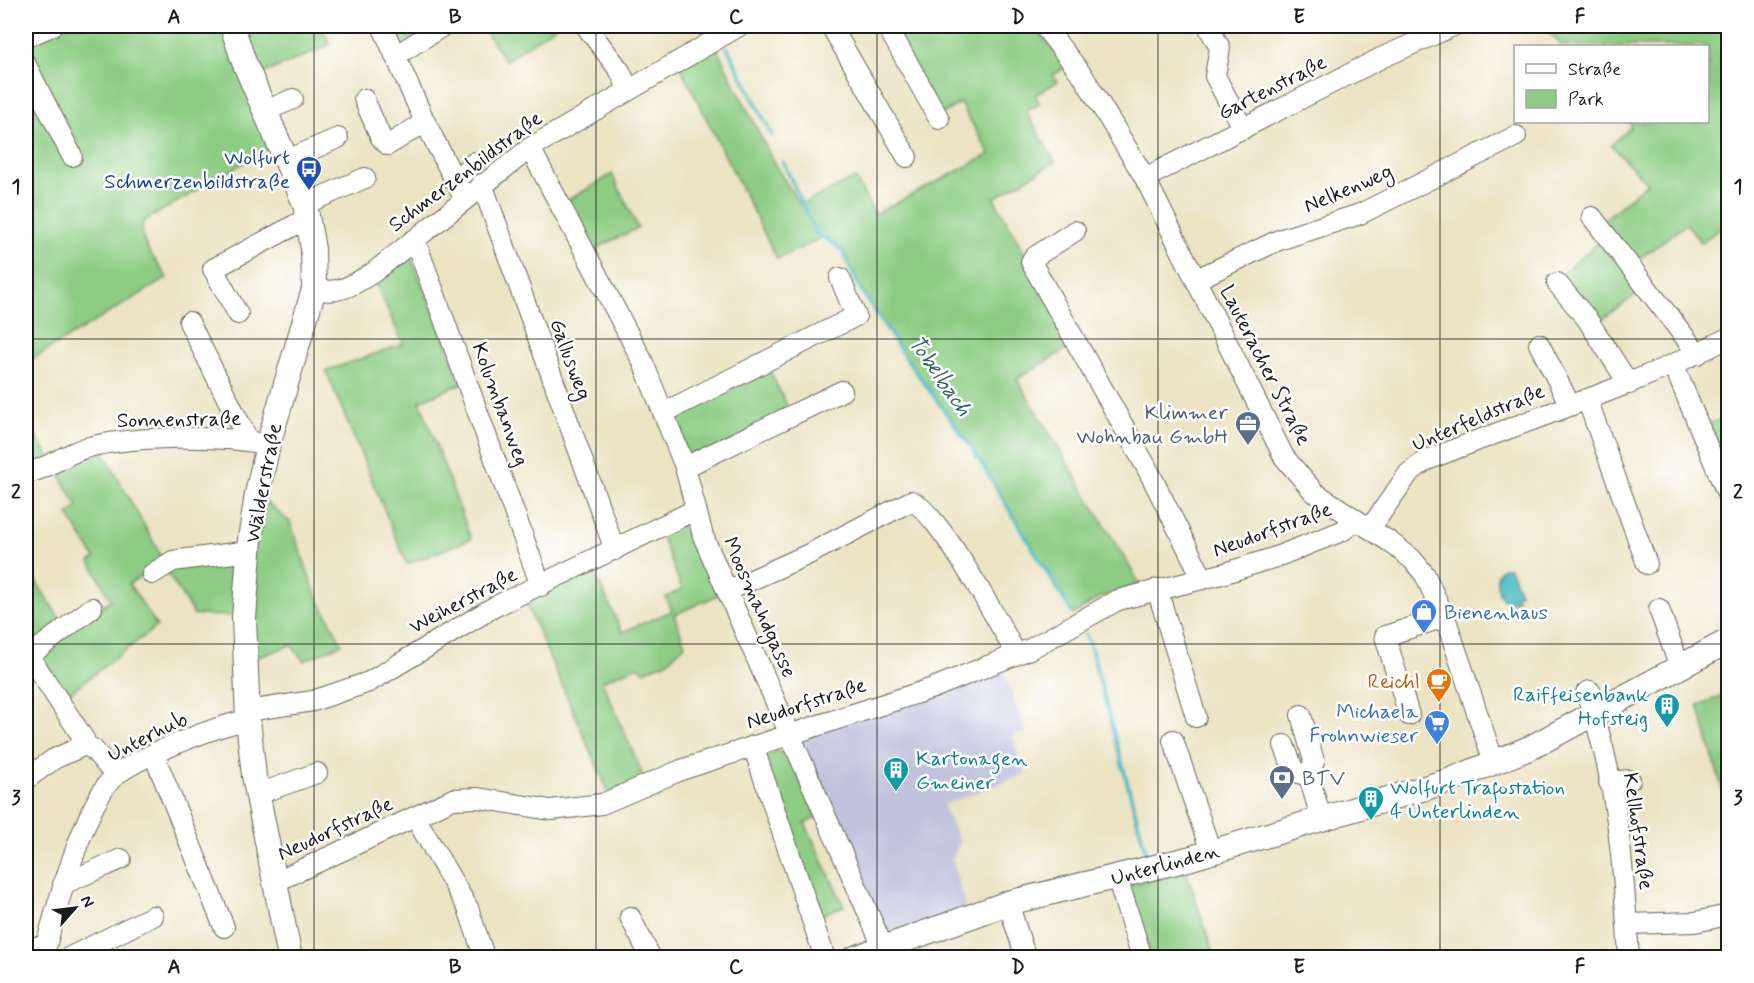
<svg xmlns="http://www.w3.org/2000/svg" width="1754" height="983" font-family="Mynerve,sans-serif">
  <rect width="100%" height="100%" fill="#fff"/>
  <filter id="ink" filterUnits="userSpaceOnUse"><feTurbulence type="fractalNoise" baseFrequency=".0167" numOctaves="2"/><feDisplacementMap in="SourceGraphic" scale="12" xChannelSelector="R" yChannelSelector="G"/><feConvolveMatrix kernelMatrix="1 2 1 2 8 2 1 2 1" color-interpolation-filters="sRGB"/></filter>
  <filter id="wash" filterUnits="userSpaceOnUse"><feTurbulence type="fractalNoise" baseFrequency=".008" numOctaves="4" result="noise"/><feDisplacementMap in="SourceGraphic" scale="24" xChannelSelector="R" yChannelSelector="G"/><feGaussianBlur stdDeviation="1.35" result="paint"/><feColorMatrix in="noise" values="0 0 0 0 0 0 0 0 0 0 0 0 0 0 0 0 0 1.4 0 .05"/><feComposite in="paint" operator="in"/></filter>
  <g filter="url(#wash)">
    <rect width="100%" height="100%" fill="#ece3c3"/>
    <!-- industrial -->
    <polygon fill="#c1c2dd" points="1002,666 1026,731 1012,737 1026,774 943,805 960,843 952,859 968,917 883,947 785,737"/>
    <!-- green -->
    <g fill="#8ccc83" stroke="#547450" stroke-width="1.5">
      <path d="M57,26H322L330,45L260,75L272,146L143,222C138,244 157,260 167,278L26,363V39Z"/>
      <polygon points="388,26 437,26 402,50"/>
      <polygon points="482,26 556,26 505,61"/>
      <polygon points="908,26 1034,26 1066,67 1053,75 1057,82 1035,95 1040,104 1026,111 1055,162 994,198 1075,344 1017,379 1140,584 1097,599 1073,615 972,448 905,356 859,285 842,248 824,237 777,259 679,64 714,43 775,165 800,205 855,178 875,214 990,154 960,103 941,115 895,32"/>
      <polygon points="1544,26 1721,26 1728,36 1728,125 1724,128 1728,135 1728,222 1701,243 1687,224 1628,267 1644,289 1597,323 1558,277 1604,238 1601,222 1647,183 1611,145 1631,127 1628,122 1708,122 1708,46 1562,46"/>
      <polygon points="612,174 638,228 591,251 565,202"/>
      <polygon points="410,255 463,383 420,401 471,539 407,564 326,371 403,344 374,279"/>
      <polygon points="768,367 790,412 689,462 676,423 676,415"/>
      <polygon points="1728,416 1728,483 1705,425"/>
      <polygon points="26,421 51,459 26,472"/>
      <polygon points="101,448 164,561 248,553 259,496 290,522 315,592 342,644 304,661 291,645 248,661 247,616 194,615 161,563 129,584 157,626 60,700 26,649 26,565 66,629 111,600 90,562 95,558 68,515 78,507 54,465"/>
      <polygon points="681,524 695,531 720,594 674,615 685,645 667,662 644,671 638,666 602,681 645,780 609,793 525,601 592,567 622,632 672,611 666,597 682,589 660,533"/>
      <polygon points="1728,694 1728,809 1698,705"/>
      <polygon points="775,751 788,754 818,817 805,823 844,906 818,916 761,758"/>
      <polygon points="1186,871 1215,957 1151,957 1129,885"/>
    </g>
    <!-- water -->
    <path fill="#4bbac1" stroke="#346b6e" stroke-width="1.5" d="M1502,568H1510L1520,593L1516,595L1517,600L1512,602L1502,599C1497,587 1493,578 1502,568Z"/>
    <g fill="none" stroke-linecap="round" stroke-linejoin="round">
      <!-- stream -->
      <g stroke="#4bbac1" stroke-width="4">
        <polyline points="727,47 772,135"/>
        <polyline points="783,162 818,237 825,238 841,249 858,285 905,357 972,448 1072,613"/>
        <polyline points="1084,633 1089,641 1147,856"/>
      </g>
    </g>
  </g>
  <g filter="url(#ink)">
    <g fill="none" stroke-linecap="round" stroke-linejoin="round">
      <defs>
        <g id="minor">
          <polyline points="382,26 425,122 464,198"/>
          <polyline points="586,26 620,71 628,89"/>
          <polyline points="831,26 907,157"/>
          <polyline points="887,26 939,119"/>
          <polyline points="1044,26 1083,76 1145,178 1284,457 1314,492 1390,542 1412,559 1425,575 1447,623 1494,763"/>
          <polyline points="1208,26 1220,48 1215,76 1243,129"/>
          <polyline points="26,37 52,26"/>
          <polyline points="395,56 443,26"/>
          <polyline points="26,65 72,156"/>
          <polyline points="364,99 381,138 388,145 425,122"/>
          <polyline points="265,111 293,99"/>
          <polyline points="530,148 642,360 685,467 703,536 883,947"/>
          <polyline points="287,160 338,138"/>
          <polyline points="1145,178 1381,58 1453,26"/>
          <polyline points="455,181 475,162"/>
          <polyline points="482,184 615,550"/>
          <polyline points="305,204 365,178"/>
          <polyline points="1592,217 1698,354"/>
          <polyline points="1075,231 1033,258 1031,262 1147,468 1203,579"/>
          <polyline points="412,241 419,251 541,586"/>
          <polyline points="1197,279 1279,240 1360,214 1516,136"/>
          <polyline points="1557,283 1587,319 1629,384"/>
          <path d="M314,289C339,295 353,285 374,272L530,148L739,26"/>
          <polyline points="238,314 213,269 308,218"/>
          <polyline points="189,322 248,440"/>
          <polyline points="1539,344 1570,405"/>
          <polyline points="1674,366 1728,496"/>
          <polyline points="1587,399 1647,564"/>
          <polyline points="665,412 856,316 840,278"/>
          <polyline points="685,467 842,391"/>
          <path d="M26,473C46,470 65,454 85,448C129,436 223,434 268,445"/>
          <path d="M1371,527L1409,473L1425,461C1526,420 1631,388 1728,338"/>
          <polyline points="152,574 173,561 249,551"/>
          <polyline points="1157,589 1196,717"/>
          <path d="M727,591L809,554L911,501C936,508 1001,626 1016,654"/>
          <polyline points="1659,609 1680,668"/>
          <polyline points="26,651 84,739 85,745"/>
          <polyline points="29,656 92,608"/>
          <path d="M1590,691L1586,693C1617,773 1624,872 1629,958"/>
          <polyline points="247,711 313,701 369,682 494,607 695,510"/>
          <polyline points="1301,715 1314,761 1309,777 1322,821"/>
          <polyline points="1409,715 1385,636 1445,617"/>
          <polyline points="1173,740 1211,852"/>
          <polyline points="1284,745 1294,771 1309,777"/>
          <polyline points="753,746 825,958"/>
          <polyline points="154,755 224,927"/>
          <polyline points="26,779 54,759 85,745 93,749 115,775"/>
          <polyline points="1609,782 1630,780"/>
          <polyline points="258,794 317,773"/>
          <polyline points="415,817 468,908 483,953"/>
          <polyline points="1117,877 1142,958"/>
          <polyline points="275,882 453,799 478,798 551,810 602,804 681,770 933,688 1030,649 1118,600 1222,574 1276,557 1342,531 1356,521"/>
          <polyline points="63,884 121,859"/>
          <polyline points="1008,903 1026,958"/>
          <polyline points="630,917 651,958"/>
          <polyline points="1627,924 1695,922 1728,915"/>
          <polyline points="26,953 34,947 45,948"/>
          <path d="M43,958C53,918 86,798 116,775C140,756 218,725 248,720"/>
          <polyline points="68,958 153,916"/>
        </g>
        <g id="major">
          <polyline points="232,26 244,62 305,204 313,249 314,289 268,445 257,494 250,540 244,618 248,720 254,776 290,958"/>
          <polyline points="855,958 1008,903 1188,859 1448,781 1532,747 1728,641"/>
        </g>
      </defs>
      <!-- minor casing -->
      <use href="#minor" stroke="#656256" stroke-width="22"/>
      <!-- major casing -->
      <use href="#major" stroke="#656256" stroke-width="26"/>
      <!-- minor -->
      <use href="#minor" stroke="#fff" stroke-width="20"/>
      <!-- major -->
      <use href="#major" stroke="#fff" stroke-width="24"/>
    </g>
  </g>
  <!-- grid -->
  <path fill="none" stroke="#1c1c1c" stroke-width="1.5" stroke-opacity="0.55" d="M314,26V958M596,26V958M877,26V958M1158,26V958M1440,26V958M26,339H1728M26,644H1728"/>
  <!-- icons -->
  <defs>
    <symbol id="bus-pin" viewBox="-11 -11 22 30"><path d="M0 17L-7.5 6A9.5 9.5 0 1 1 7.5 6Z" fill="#1a4fb4" stroke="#fff"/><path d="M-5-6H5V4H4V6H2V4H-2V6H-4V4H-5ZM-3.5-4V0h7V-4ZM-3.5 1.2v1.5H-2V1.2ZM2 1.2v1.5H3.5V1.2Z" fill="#fff"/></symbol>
    <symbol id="office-pin" viewBox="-11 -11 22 30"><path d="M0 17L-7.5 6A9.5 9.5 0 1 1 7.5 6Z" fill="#5c6f8a" stroke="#fff"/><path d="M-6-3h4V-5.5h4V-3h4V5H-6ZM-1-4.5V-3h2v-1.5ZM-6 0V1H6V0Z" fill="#fff"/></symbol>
    <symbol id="shop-pin" viewBox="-11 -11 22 30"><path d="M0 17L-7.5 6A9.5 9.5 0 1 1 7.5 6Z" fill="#3f7fe0" stroke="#fff"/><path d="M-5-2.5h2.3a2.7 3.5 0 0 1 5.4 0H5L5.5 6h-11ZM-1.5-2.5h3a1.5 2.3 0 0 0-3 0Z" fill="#fff"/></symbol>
    <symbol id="cafe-pin" viewBox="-11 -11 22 30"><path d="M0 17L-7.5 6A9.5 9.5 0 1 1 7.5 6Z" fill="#e8710a" stroke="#fff"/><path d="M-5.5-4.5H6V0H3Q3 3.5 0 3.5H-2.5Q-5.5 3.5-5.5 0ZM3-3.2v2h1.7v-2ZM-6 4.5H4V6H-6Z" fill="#fff"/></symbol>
    <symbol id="building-pin" viewBox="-11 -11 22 30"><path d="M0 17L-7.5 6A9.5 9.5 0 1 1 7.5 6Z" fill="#0f9aa8" stroke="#fff"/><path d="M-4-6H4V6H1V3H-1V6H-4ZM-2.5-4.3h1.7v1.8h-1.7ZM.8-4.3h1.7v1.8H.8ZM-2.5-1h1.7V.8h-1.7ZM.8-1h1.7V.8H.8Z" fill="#fff"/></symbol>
    <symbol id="supermarket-pin" viewBox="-11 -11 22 30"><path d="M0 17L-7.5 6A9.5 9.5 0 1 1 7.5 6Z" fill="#3f7fe0" stroke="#fff"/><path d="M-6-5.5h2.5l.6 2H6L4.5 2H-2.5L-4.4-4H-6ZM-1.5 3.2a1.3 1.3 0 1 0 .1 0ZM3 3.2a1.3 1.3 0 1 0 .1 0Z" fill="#fff"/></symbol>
    <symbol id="bank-pin" viewBox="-11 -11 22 30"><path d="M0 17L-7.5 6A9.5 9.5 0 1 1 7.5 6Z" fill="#5c6f8a" stroke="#fff"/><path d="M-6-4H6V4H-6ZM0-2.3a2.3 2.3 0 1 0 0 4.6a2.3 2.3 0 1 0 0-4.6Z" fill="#fff"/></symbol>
  </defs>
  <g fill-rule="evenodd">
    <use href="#bus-pin" x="294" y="154" width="30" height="40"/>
    <use href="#office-pin" x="1233" y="409" width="30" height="40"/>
    <use href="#shop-pin" x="1409" y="597" width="30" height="40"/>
    <use href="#cafe-pin" x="1424" y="666" width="30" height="40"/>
    <use href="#building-pin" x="1652" y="691" width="30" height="40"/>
    <use href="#supermarket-pin" x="1422" y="708" width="30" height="40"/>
    <use href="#building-pin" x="881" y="755" width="30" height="40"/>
    <use href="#bank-pin" x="1267" y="763" width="30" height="40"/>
    <use href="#building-pin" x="1356" y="784" width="30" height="40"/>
  </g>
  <g text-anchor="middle" stroke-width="5" stroke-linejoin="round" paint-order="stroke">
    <!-- street labels -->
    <g font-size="21" fill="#1c1c1c" stroke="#fff">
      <text transform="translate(1272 87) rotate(-27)" y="7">Gartenstraße</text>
      <text transform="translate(465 171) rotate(-37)" y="7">Schmerzenbildstraße</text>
      <text transform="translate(1348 188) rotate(-23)" y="7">Nelkenweg</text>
      <text transform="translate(571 359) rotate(70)" y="7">Gallusweg</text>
      <text transform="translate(1266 365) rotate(63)" y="7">Lauteracher Straße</text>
      <text transform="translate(501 404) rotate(70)" y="7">Kolumbanweg</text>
      <text transform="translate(1478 417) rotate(-23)" y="7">Unterfeldstraße</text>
      <text transform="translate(179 419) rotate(-1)" y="7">Sonnenstraße</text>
      <text transform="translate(263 483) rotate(-79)" y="7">Wälderstraße</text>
      <text transform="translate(1272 529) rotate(-20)" y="7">Neudorfstraße</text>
      <text transform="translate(463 600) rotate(-28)" y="7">Weiherstraße</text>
      <text transform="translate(760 607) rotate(66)" y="7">Moosmahdgasse</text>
      <text transform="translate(806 703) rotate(-18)" y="7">Neudorfstraße</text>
      <text transform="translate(147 736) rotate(-27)" y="7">Unterhub</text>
      <text transform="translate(335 828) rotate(-25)" y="7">Neudorfstraße</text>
      <text transform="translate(1639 831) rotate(82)" y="7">Kellhofstraße</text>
      <text transform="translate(1165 864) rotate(-15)" y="7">Unterlinden</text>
    </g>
    <!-- transit labels -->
    <g font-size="21" fill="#164399" stroke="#fff" text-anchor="end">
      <text x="290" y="164">Wolfurt<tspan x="290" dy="24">Schmerzenbildstraße</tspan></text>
    </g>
    <!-- service labels -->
    <g font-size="21" fill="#4e5e75" stroke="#fff" text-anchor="end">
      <text x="1228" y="419">Klimmer<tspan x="1228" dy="24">Wohnbau GmbH</tspan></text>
      <text x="1302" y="785" text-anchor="start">BTV</text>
    </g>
    <!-- shop labels -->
    <g font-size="21" fill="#366cbe" stroke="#fff" text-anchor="start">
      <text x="1444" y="619">Bienenhaus</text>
      <text x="1418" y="718" text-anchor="end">Michaela<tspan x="1418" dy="24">Frohnwieser</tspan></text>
    </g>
    <!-- food labels -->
    <g font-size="21" fill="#c56008" stroke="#fff" text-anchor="end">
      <text x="1420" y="688">Reichl</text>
    </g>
    <!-- culture labels -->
    <g font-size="21" fill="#0d838f" stroke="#fff" text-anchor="start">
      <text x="1648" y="701" text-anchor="end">Raiffeisenbank<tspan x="1648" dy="24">Hofsteig</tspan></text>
      <text x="916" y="765">Kartonagen<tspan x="916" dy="24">Gmeiner</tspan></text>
      <text x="1390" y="794">Wolfurt Trafostation<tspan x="1390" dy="24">4 Unterlinden</tspan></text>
    </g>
    <!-- water labels -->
    <g font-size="22" font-style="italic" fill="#316366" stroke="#fff">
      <text transform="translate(941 375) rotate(55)" y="8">Tobelbach</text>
    </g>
  </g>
  <!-- margin -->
  <rect width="1754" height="983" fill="none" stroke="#fff" stroke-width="66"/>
  <!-- legend -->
  <rect x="1514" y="45" width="195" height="78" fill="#ffffff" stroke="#a4a4a4" stroke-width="1.5"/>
  <rect x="1526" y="64" width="30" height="9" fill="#ffffff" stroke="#a4a4a4" stroke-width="1.5"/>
  <text x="1568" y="75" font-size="18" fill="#1c1c1c">Straße</text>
  <rect x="1526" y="90" width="30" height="18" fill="#8ccc83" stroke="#a4a4a4" stroke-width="1.5"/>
  <text x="1568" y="105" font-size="18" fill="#1c1c1c">Park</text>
  <!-- north arrow -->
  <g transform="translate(75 908) rotate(62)" stroke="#ffffff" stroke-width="4.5" paint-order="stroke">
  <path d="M0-4.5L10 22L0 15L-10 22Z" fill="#1c1c1c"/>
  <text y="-9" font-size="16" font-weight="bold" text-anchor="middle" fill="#1c1c1c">N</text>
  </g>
  <rect x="33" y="33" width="1688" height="917" fill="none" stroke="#1c1c1c" stroke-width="2"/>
  <g font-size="20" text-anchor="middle" font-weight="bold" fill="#1c1c1c">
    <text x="174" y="23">A</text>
    <text x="455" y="23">B</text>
    <text x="736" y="23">C</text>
    <text x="1018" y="23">D</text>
    <text x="1299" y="23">E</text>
    <text x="1580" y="23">F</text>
    <text x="16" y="193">1</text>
    <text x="1738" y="193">1</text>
    <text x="16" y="498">2</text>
    <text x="1738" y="498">2</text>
    <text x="16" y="804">3</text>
    <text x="1738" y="804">3</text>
    <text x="174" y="973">A</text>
    <text x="455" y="973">B</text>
    <text x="736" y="973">C</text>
    <text x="1018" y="973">D</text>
    <text x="1299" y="973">E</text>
    <text x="1580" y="973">F</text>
  </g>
</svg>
